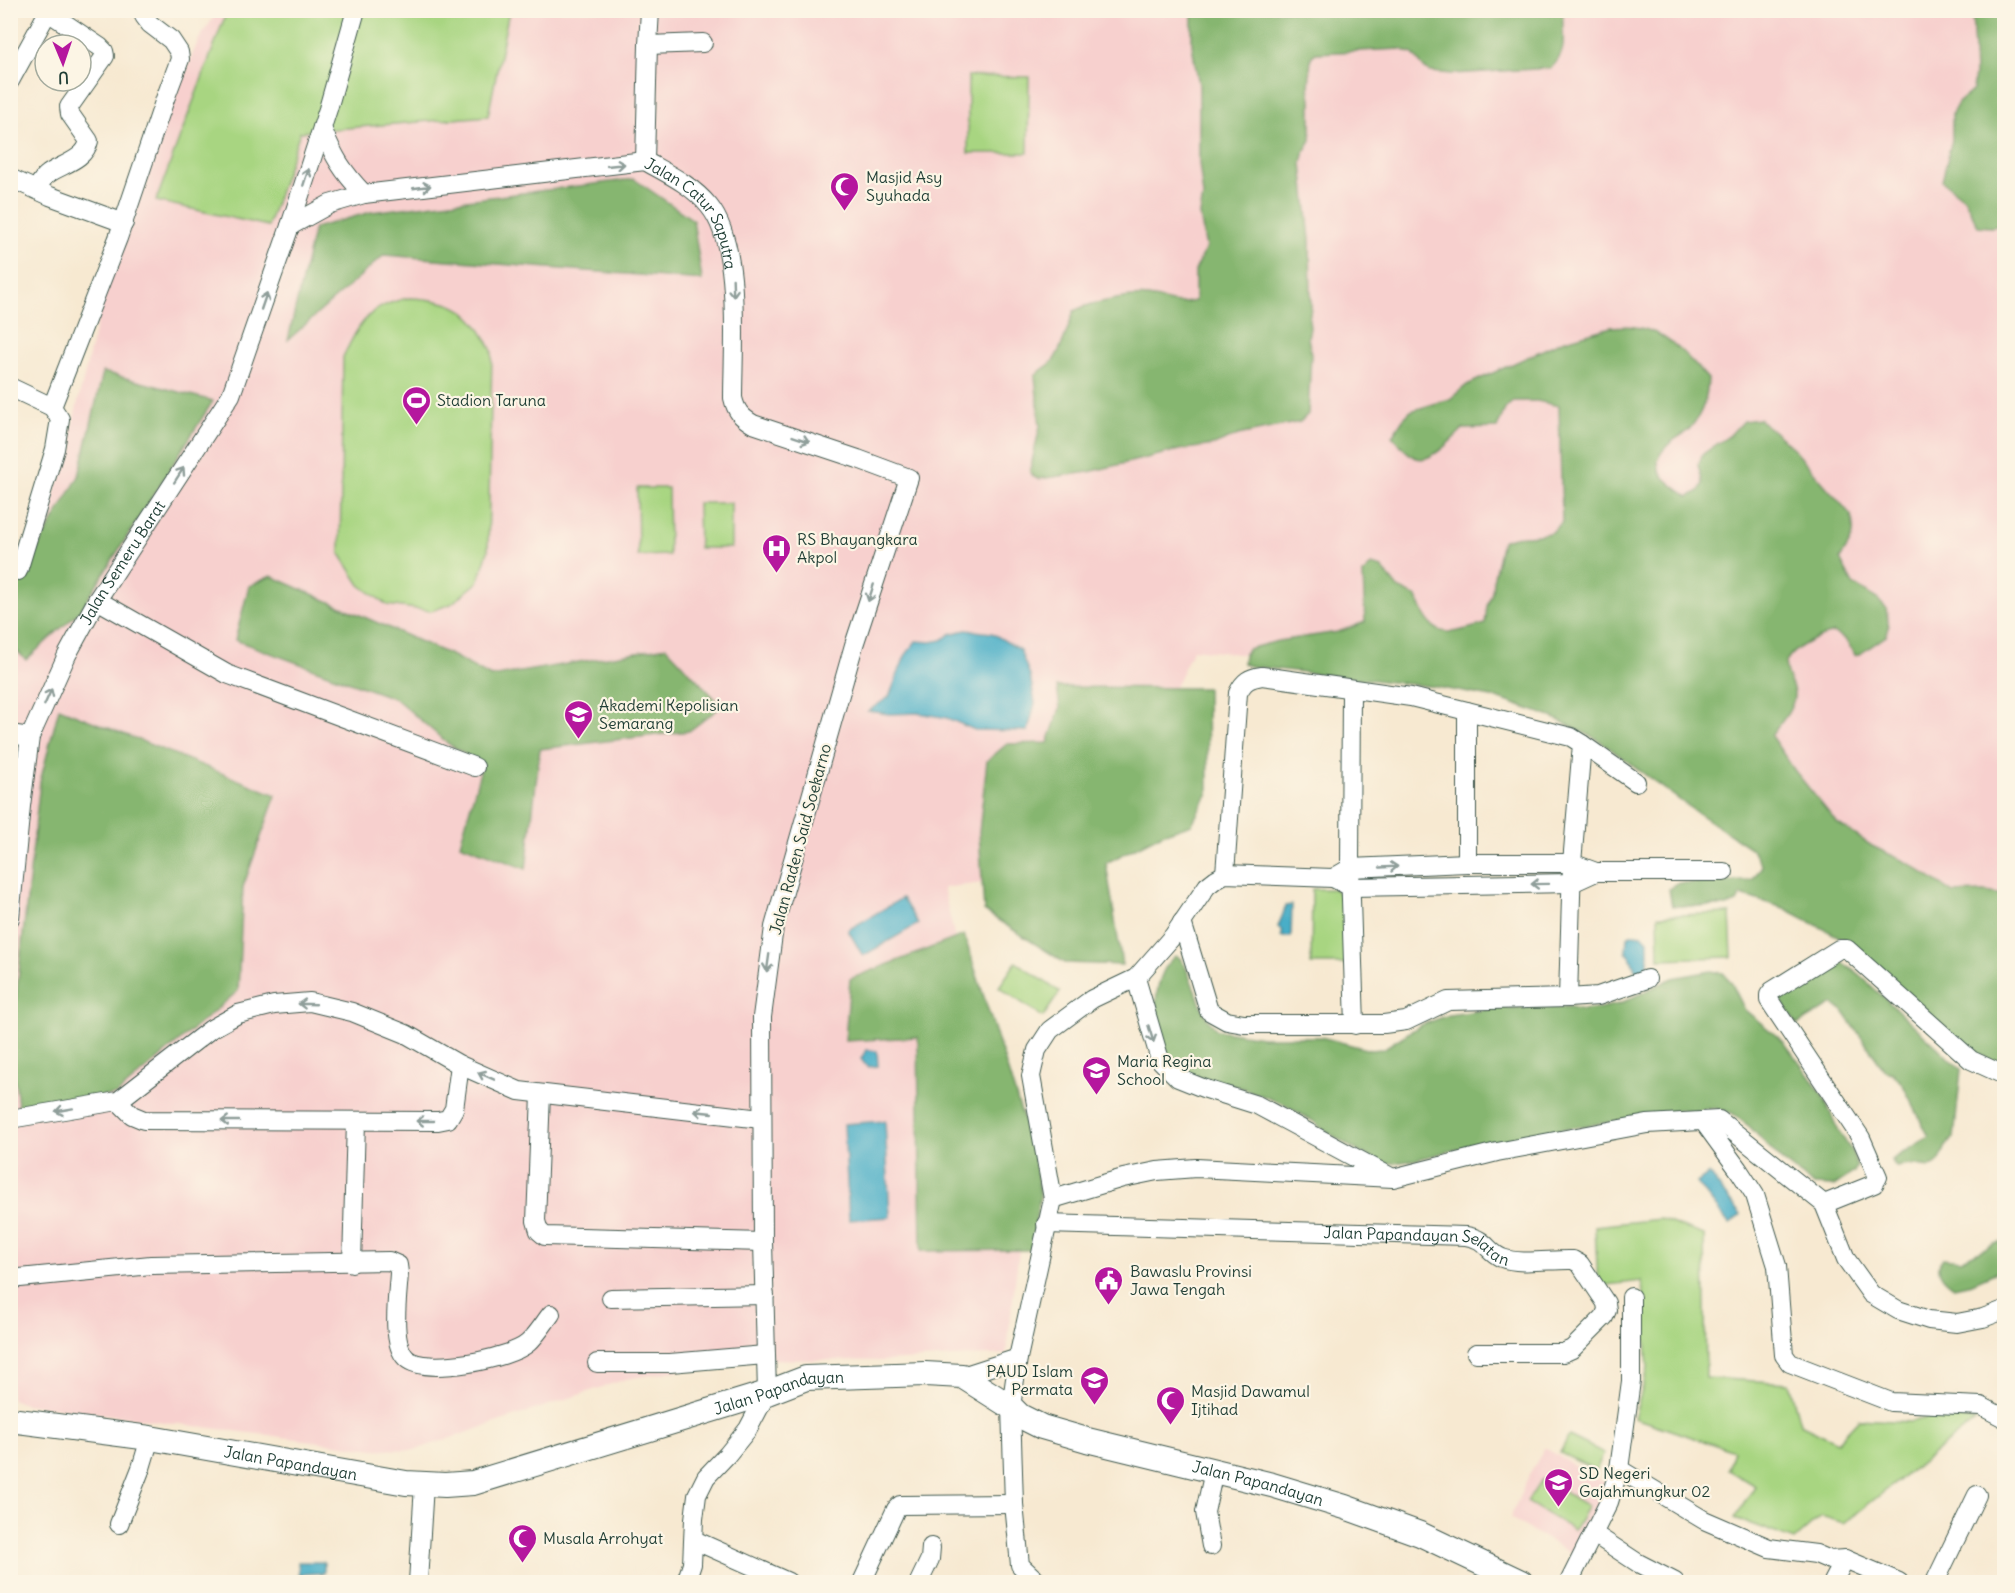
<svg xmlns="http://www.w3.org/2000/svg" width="2015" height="1593" font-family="Delius,sans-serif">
  <rect width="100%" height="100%" fill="#fcf5e5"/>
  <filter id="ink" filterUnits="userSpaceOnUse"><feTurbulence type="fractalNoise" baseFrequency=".0167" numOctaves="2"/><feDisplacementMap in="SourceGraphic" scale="12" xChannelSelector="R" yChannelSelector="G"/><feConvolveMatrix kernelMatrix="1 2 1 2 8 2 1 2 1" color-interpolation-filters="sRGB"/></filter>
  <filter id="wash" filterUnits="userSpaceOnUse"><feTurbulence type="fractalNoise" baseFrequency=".008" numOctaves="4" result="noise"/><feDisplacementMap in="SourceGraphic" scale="24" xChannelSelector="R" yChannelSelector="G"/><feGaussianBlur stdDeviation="1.35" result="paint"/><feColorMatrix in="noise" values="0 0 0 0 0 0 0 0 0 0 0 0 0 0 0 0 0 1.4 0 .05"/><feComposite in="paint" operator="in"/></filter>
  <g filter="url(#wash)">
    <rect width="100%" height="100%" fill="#f7e9d1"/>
    <!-- built -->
    <g fill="#f7d0ce">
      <polygon points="218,11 2004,11 2004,944 1647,754 1503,682 1193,649 1157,724 990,882 943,888 965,980 1025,1203 1006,1354 887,1361 756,1359 680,1370 626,1379 415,1450 374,1449 25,1404 11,1399 10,588 19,577 59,481 102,301 152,151 199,39"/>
      <polygon points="1545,1448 1611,1487 1577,1557 1510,1518 1531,1471"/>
    </g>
    <!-- green -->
    <g fill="#a8d581" stroke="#64895a" stroke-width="1.5">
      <polygon points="227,11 509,11 488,116 300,132 268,226 156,201"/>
      <polygon points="968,76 1029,77 1028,153 968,153"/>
      <path d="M408,298C453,299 473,309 492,351L488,551L478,582L451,604L431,611L387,605L360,585L340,554L343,357C361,321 367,307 408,298Z"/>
      <polygon points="637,488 668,488 669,555 638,556"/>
      <polygon points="698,503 731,503 731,548 699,548"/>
      <polygon points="1312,889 1335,889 1345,900 1346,964 1311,964"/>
      <polygon points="1730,913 1732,957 1659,959 1658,916"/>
      <polygon points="1016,962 1060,992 1043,1017 999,987"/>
      <polygon points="1660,1219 1704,1235 1706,1378 1789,1383 1800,1424 1837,1442 1859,1419 1910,1422 1939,1415 1976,1420 1844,1523 1821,1516 1794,1540 1735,1518 1755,1486 1728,1470 1734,1451 1634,1418 1648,1369 1642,1281 1598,1286 1595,1226"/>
      <polygon points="1569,1436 1604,1453 1596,1470 1560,1453"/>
      <polygon points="1542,1479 1588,1506 1574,1530 1527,1502"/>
    </g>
    <!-- forest -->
    <g fill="#86b66f" stroke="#527a52" stroke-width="1.5">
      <path d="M1192,10L1563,11C1561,35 1570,50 1551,68L1452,74L1430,72L1425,69L1413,54L1401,49L1316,53L1311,57L1309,87L1311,99V140L1305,150L1302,163L1310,240L1311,307L1309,319L1310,328L1308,337L1311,354L1308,414L1300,422L1238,435L1214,445L1179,450L1089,472L1038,479L1032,476L1030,471L1040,426L1035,376C1040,370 1045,368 1050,364C1060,356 1069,324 1074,311C1087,303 1133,295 1148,297C1169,300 1174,306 1195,301V271L1206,248L1200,215L1203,196L1199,163V85L1192,45Z"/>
      <polygon points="1972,11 2004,11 2004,225 1991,227 1978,226 1964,198 1942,181 1952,140 1952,114 1958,103 1973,90 1975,73"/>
      <polygon points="634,179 693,220 702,280 384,255 288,340 314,228 371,212"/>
      <path d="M1611,327C1619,327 1627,325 1635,327C1667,331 1688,357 1708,379C1707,398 1703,412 1691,427C1686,434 1675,438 1669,444C1643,467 1668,483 1689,497L1699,491L1703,484L1698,465L1703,454L1730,435L1743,421L1759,419L1792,447L1851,515C1857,536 1851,541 1840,559L1853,584L1877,599L1886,608L1889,628L1886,636L1860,654L1855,655L1845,639L1834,633C1820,636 1781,651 1786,670C1787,679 1795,687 1794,696C1793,711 1779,724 1771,736L1795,771L1837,823L1872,846L1910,864L1953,893L1985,892L2004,895V1066L1996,1064L1949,1035L1849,942L1784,908L1741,895L1737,902L1727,906H1672L1669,889L1677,883L1746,881L1753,879L1762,866L1752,849L1693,810L1597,739L1554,718L1497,698L1436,687L1249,666L1243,663L1244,655L1248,649L1278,641L1338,632L1365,622L1363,574L1371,565L1382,568L1398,588L1417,597C1432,641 1447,635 1485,624L1487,606L1492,592L1493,581L1502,541C1520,532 1536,539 1551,532C1555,530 1559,525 1562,522L1559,406L1537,401H1513L1505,409L1497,428L1463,429C1453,438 1432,463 1417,458C1408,456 1398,442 1392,436L1403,419L1411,411L1450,399L1467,385L1562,341Z"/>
      <polygon points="103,372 213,401 80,611 26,660 11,645 11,594 79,476"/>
      <polygon points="271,576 453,656 491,677 666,647 722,706 689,731 540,749 526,869 460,844 482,765 447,743 396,699 235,640 249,586"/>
      <polygon points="1057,687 1207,688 1208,793 1192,824 1162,834 1106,863 1122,965 1065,963 984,911 979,832 987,761 1007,744 1048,743 1060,708"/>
      <polygon points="59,708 276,795 243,887 238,991 116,1095 18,1106 11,1043 40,782"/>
      <polygon points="964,935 1033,1149 1040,1195 1031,1250 921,1251 918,1037 845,1041 850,979"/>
      <path d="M1175,956L1180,958L1185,966L1207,1019L1217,1030L1262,1037H1321L1370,1050L1383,1049L1421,1025L1449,1015L1497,1008L1571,1007L1583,1010L1600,1008L1619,1004L1673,978L1711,971L1723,973L1731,982L1745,1010L1784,1042L1821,1092L1837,1128L1852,1152L1857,1166L1854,1172L1834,1186L1814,1185L1781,1160L1750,1127L1732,1113L1714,1108L1697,1111L1678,1110L1655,1116L1554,1130L1526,1138L1458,1149L1410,1161L1384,1164L1354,1149L1321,1128L1313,1121L1284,1104L1242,1088L1197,1077L1171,1064C1166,1050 1157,1033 1156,1018C1155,997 1158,971 1175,956Z"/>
      <path d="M1837,960L1853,969L1961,1069L1954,1138C1944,1146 1946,1147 1941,1158C1934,1171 1927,1166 1916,1165C1909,1164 1902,1166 1896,1167L1891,1160L1929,1137L1903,1085L1893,1073L1885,1071L1843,1011L1833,1004L1797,1025L1778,996Z"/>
      <path d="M2004,1242V1269L1972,1283L1954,1287C1943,1280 1933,1269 1943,1258L1961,1260L1994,1244Z"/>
    </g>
    <!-- water -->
    <g fill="#48aec7" stroke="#34767e" stroke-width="1.5">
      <polygon points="966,630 992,633 1020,650 1030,676 1035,703 1028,731 975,730 947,718 919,713 889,714 868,711 889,697 905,656 916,641 931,642 942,640 950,634"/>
      <polygon points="902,898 918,924 863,956 848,930"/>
      <path d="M1292,905L1291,937H1281L1283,931L1278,927C1280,920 1284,914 1285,906Z"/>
      <polygon points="1633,934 1643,935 1648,940 1648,963 1645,974 1637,974 1630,956 1626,952 1627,937"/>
      <polygon points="866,1050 877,1051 878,1066 867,1067 861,1059"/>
      <polygon points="885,1121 890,1217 849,1220 844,1124"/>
      <polygon points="1709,1174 1741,1215 1729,1224 1697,1183"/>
      <polygon points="298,1562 324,1562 324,1573 299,1574"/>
    </g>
  </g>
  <g filter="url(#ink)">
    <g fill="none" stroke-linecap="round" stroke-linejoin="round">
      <defs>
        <g id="minor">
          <polyline points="648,45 703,43"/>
          <polyline points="10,81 49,10"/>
          <path d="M322,128C334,157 342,171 364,194"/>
          <polyline points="645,161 648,45 650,10"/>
          <polyline points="10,178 50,196 124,223"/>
          <path d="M36,189C40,184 43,177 48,174C62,164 85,160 89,141L70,114L69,107L105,56L104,51L100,47L48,12"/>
          <path id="s1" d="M290,226L330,204L364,194L645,161C668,174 692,185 709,206C742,246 733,346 733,398C736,411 741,417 753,424L858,459L909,478L854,645L774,927L762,1017L763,1242L767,1393L748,1429L727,1455L706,1477L697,1495L694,1519L692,1564L686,1582"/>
          <polyline points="10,387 52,407 60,419 55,449 18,571"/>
          <polyline points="52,407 118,238 165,99 180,59 179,52 171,40 150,24 144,16 144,10"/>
          <polyline points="97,600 227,674 475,767"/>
          <polyline points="1351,689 1350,868 1355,1025"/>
          <polyline points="1467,711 1467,863"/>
          <polyline points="10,734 30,737"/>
          <polyline points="1582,744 1636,782"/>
          <path d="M1225,874L1238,693C1244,681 1249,678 1262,676L1411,697L1571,737L1582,744L1572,863L1568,998"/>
          <polyline points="1333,878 1350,868 1467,863 1572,863 1596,872 1724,872"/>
          <path id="s2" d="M10,918L21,806L30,737L67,655L97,600L231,395L290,226L328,109L356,10"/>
          <polyline points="1182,922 1209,1011 1227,1021 1244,1024 1384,1024 1406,1021 1448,1001 1568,998 1598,996 1647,979"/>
          <polyline points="1136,978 1160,1060 1178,1078 1203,1088 1257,1105 1389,1176"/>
          <polyline points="541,1094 536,1221 539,1231 545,1236 763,1242"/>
          <polyline points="118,1101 132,1115 144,1120 438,1121 448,1119 454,1109 460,1065"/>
          <polyline points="10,1119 118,1101 211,1029 238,1014 274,1005 310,1002 352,1012 406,1034 460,1065 519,1091 761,1119"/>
          <polyline points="1703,1121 1738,1169 1755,1195 1777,1266 1784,1355 1790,1363 1891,1402 1981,1406 2004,1418"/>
          <polyline points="1053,1199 1123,1178 1157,1171 1196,1168 1393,1178 1497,1152 1647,1124 1719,1120 1824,1204 1846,1259 1871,1294 1898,1310 1929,1320 1957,1323 1983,1318 2004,1310"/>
          <polyline points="1824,1204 1874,1184 1878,1177 1861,1138 1769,1000 1769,995 1772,991 1839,949 1847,949 1971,1060 2004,1075"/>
          <path id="s3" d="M1046,1224L1466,1236C1487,1239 1486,1251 1502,1258C1520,1265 1552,1259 1573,1260L1580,1264L1606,1303L1607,1310L1604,1317L1572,1349L1563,1353H1476"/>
          <polyline points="352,1263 356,1121"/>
          <path d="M10,1279L151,1265L389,1261L398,1265L399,1273C398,1294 390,1342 406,1358C424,1376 510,1359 528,1343C537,1335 544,1323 551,1314"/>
          <polyline points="611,1298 765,1295"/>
          <polyline points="597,1363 670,1363 765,1355"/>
          <polyline points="962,1376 1018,1358"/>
          <polyline points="1619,1469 1704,1520 1769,1548 1816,1554 1830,1560 1845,1559 1899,1582"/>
          <polyline points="119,1524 141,1468 150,1438"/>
          <polyline points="1594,1534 1638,1563 1675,1582"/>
          <polyline points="694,1540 788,1582"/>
          <polyline points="1211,1546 1205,1512 1214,1471"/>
          <polyline points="418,1582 424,1485"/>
          <polyline points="862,1582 896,1509 900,1505 1014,1504"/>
          <polyline points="919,1582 930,1559 931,1547"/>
          <polyline points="1038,1582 1020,1565 1014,1504 1011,1407 1018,1358 1053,1199 1031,1076 1037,1050 1050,1030 1092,999 1136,978 1173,936 1207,886 1216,879 1225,874 1333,878 1351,887 1572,883 1596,872"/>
          <polyline points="1569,1582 1609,1502 1619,1469 1631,1381 1631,1297"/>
          <polyline points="1833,1582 1845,1559"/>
          <polyline points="1935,1582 1977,1495"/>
        </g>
        <g id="major">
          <path id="s4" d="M10,1420L150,1438L406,1483L445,1485L473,1483L767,1393L806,1378L925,1374L962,1376L1011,1407L1020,1416L1042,1427L1087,1440L1272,1485L1345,1507L1420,1534L1521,1582"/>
        </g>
      </defs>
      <!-- minor casing -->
      <use href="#minor" stroke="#3f574c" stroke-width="20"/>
      <!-- major casing -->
      <use href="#major" stroke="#3f574c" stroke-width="26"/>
      <!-- minor -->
      <use href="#minor" stroke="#fff" stroke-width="18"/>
      <!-- major -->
      <use href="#major" stroke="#fff" stroke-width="24"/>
    </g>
    <!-- one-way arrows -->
    <defs><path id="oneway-shaft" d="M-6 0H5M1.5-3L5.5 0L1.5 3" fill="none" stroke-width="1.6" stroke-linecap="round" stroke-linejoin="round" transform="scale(1.5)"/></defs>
    <g stroke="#8f9e9a">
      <use href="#oneway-shaft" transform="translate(616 165) rotate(-6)"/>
      <use href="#oneway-shaft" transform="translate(306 177) rotate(-72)"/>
      <use href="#oneway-shaft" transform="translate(422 187) rotate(-8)"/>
      <use href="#oneway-shaft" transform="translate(733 288) rotate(88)"/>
      <use href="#oneway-shaft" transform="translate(264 301) rotate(-71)"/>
      <use href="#oneway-shaft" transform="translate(801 439) rotate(19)"/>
      <use href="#oneway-shaft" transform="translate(179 475) rotate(-57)"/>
      <use href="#oneway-shaft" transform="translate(871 593) rotate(108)"/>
      <use href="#oneway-shaft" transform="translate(48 697) rotate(-66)"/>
      <use href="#oneway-shaft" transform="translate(1389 867) rotate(-3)"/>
      <use href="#oneway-shaft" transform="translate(1540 884) rotate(179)"/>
      <use href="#oneway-shaft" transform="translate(768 963) rotate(98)"/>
      <use href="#oneway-shaft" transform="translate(307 1004) rotate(-178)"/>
      <use href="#oneway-shaft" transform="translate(1151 1034) rotate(73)"/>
      <use href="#oneway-shaft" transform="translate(486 1076) rotate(-156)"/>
      <use href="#oneway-shaft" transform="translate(64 1110) rotate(170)"/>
      <use href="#oneway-shaft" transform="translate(703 1112) rotate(-174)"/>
      <use href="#oneway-shaft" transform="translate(230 1121) rotate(-180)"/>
      <use href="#oneway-shaft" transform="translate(425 1121) rotate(-180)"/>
    </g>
  </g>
  <!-- icons -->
  <defs>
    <symbol id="mosque-pin" viewBox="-11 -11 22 30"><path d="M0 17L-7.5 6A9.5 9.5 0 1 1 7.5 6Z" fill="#b5179e" stroke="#fcf5e5"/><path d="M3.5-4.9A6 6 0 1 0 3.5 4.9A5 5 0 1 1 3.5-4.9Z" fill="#fff"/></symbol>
    <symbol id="stadium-pin" viewBox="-11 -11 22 30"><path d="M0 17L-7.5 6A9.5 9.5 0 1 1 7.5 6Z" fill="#b5179e" stroke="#fcf5e5"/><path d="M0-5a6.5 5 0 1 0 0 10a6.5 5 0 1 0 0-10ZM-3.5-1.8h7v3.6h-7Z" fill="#fff"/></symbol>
    <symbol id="hospital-pin" viewBox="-11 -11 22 30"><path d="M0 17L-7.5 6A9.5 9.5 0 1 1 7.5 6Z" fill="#b5179e" stroke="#fcf5e5"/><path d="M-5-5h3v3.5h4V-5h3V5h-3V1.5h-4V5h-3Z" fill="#fff"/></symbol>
    <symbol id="university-pin" viewBox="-11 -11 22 30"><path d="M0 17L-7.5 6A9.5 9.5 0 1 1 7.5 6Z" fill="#b5179e" stroke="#fcf5e5"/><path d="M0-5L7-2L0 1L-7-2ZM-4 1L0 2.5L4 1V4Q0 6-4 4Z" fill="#fff"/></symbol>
    <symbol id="school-pin" viewBox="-11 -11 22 30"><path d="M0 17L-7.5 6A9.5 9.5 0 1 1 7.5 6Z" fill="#b5179e" stroke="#fcf5e5"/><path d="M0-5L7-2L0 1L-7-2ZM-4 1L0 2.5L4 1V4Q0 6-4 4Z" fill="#fff"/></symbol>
    <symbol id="civic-pin" viewBox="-11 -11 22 30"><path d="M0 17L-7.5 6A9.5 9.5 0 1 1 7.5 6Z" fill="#b5179e" stroke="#fcf5e5"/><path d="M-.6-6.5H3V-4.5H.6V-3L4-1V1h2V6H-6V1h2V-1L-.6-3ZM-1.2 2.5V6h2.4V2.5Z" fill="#fff"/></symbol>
  </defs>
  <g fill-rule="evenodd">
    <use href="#mosque-pin" x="828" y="170" width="33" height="45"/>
    <use href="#stadium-pin" x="400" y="384" width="33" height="45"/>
    <use href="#hospital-pin" x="760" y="532" width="33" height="45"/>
    <use href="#university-pin" x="562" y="698" width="33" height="45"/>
    <use href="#school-pin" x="1080" y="1054" width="33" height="45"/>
    <use href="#civic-pin" x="1092" y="1264" width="33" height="45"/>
    <use href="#school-pin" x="1078" y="1364" width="33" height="45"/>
    <use href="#mosque-pin" x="1154" y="1384" width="33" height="45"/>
    <use href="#school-pin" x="1542" y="1466" width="33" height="45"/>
    <use href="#mosque-pin" x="506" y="1522" width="33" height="45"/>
  </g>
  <g text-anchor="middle" stroke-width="4.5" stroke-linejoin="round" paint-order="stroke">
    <!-- poi labels -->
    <g font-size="16" fill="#1f3d34" stroke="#fcf5e5" text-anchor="start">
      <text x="866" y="183">Masjid Asy<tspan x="866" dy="18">Syuhada</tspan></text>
      <text x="437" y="406">Stadion Taruna</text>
      <text x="797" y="545">RS Bhayangkara<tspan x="797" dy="18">Akpol</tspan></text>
      <text x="599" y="711">Akademi Kepolisian<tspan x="599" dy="18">Semarang</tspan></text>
      <text x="1117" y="1067">Maria Regina<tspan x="1117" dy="18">School</tspan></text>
      <text x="1130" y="1277">Bawaslu Provinsi<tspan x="1130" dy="18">Jawa Tengah</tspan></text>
      <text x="1073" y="1377" text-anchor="end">PAUD Islam<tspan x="1073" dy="18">Permata</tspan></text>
      <text x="1191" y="1397">Masjid Dawamul<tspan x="1191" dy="18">Ijtihad</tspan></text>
      <text x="1579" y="1479">SD Negeri<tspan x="1579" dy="18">Gajahmungkur 02</tspan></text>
      <text x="543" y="1544">Musala Arrohyat</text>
    </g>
    <!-- street labels -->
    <g font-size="16" fill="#1f3d34" stroke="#fcf5e5">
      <text dy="6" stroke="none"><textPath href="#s1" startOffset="438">Jalan Catur Saputra</textPath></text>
      <text dy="6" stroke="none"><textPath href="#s2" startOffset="380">Jalan Semeru Barat</textPath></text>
      <text transform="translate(800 839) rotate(-75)" y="6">Jalan Raden Said Soekarno</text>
      <text dy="6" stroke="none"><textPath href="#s3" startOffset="374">Jalan Papandayan Selatan</textPath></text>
      <text dy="6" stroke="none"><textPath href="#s4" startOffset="788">Jalan Papandayan</textPath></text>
      <text dy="6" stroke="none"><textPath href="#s4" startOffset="284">Jalan Papandayan</textPath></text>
      <text dy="6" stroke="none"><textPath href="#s4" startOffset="1292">Jalan Papandayan</textPath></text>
    </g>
  </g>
  <!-- margin -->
  <rect width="2015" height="1593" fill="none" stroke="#fcf5e5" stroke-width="36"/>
  <!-- north arrow -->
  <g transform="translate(63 63) rotate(178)"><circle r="28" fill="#fcf5e5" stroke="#a4ab9e" stroke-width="1.5"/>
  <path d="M0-4.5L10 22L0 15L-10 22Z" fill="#b5179e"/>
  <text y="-9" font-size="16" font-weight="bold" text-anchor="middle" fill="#1f3d34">U</text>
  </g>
</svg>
